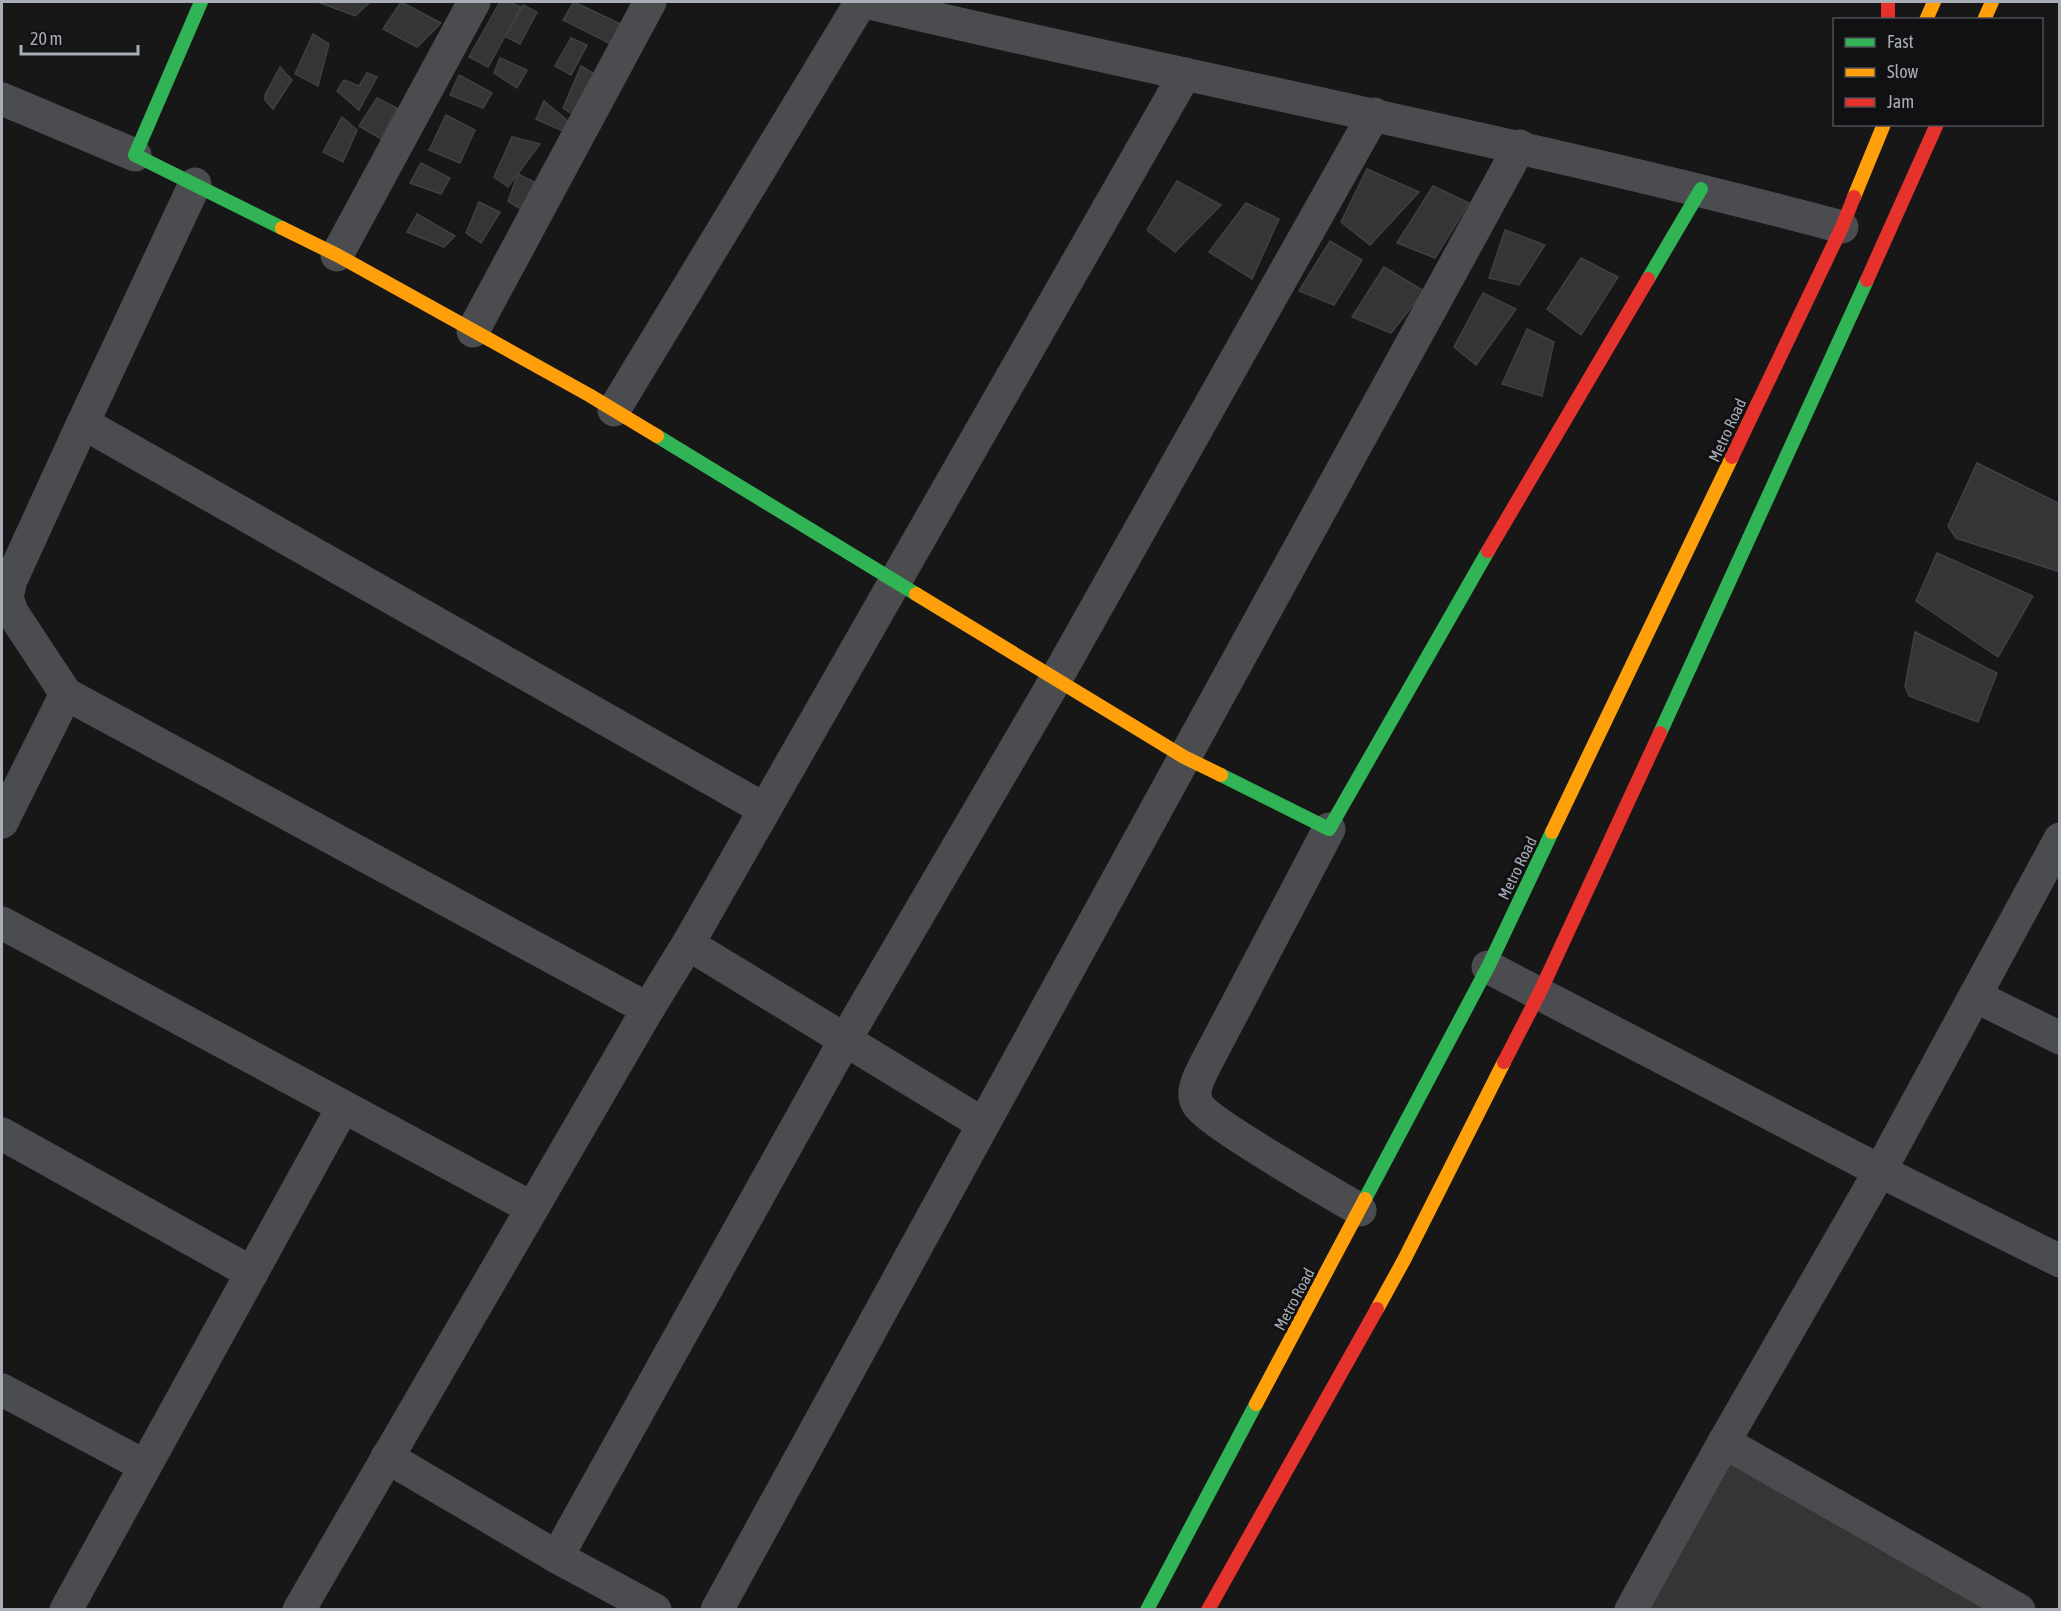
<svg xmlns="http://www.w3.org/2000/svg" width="2061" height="1611" font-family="'Asap Condensed',sans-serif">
  <rect width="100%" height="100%" fill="#171717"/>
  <!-- building -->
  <g fill="#353536" stroke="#3f4043" stroke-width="1.5">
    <polygon points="318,2 370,2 355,16"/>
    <polygon points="401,2 441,23 417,47 383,29"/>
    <polygon points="500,2 510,2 521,7 488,67 469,57"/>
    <polygon points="574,2 623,25 611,44 563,20"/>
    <polygon points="523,5 537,12 520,44 506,37"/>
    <polygon points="313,34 329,44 318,86 295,74"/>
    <polygon points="571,38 587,45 571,75 555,66"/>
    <polygon points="500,58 527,70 517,88 494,73"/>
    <polygon points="581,66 596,75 575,116 563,108"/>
    <polygon points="280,67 292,80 273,109 265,100 265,95"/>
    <polygon points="367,73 377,77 359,110 337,91 344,80 359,86"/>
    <polygon points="459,75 492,93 483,108 450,95"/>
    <polygon points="377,98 397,108 381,139 359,126"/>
    <polygon points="544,101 569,122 563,131 536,119"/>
    <polygon points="446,115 475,130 460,163 429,150"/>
    <polygon points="342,117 357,130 343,162 323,152"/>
    <polygon points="512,137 540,144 508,187 494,177"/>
    <polygon points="421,163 450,178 441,194 410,183"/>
    <polygon points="1367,169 1419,192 1370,245 1341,222"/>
    <polygon points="518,174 536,183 522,210 508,201"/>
    <polygon points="1177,181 1221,205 1175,252 1147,230"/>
    <polygon points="1433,186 1469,203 1435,258 1397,243"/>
    <polygon points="479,202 500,212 481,243 466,233"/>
    <polygon points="1246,203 1279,219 1252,279 1209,252"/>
    <polygon points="417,214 455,236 444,247 407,232"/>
    <polygon points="1505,230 1545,245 1519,285 1489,278"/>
    <polygon points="1330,241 1362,260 1334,305 1299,291"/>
    <polygon points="1581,258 1618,277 1581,335 1547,309"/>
    <polygon points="1384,267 1424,291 1391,333 1352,317"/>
    <polygon points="1483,293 1516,309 1476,365 1454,347"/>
    <polygon points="1527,329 1554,342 1542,396 1502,384"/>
    <polygon points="1977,463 2060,504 2060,572 1956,538 1948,526"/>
    <polygon points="1937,553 2033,596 1998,657 1916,601"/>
    <polygon points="1915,632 1997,673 1978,722 1909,696 1905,686"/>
    <polygon points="1722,1457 1994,1610 1638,1610"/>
  </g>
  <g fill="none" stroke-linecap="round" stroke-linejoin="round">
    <!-- street -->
    <g stroke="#4b4c50" stroke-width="33">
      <path d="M865,2C1190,79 1519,141 1842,227"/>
      <polyline points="2,99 135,155"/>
      <polyline points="195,184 83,423 764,809"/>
      <polyline points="337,255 474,2"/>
      <polyline points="473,331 650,2"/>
      <polyline points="614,410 861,2"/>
      <polyline points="83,423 11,580 7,597 12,612 66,694 648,1009"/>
      <polyline points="2,822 66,694"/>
      <path d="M1329,829L1204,1067C1199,1078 1191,1091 1197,1103C1205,1121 1335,1195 1360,1210"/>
      <polyline points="2,923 532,1208"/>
      <polyline points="688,944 983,1124"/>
      <polyline points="1488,967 1880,1171 2060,1261"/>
      <polyline points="1975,996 2060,1038"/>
      <polyline points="2,1134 252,1273"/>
      <polyline points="2,1390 145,1466"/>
      <polyline points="1724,1442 2019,1610"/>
      <polyline points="387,1457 557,1557"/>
      <polyline points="66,1610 343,1107"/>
      <polyline points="299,1610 648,1009 688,944 1185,74"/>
      <polyline points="655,1610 557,1557 845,1040 1056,679 1374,114"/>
      <polyline points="717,1610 1520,146"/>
      <polyline points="1631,1610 1724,1442 1880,1171 2060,839"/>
    </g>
    <!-- fast -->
    <g stroke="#30b455" stroke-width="14">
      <polyline points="201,2 135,155 282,228"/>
      <polyline points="1648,279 1701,189"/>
      <polyline points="657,436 916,594"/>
      <polyline points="1660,733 1867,280"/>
      <polyline points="1221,775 1329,829 1488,551"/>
      <polyline points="1365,1199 1488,967 1552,832"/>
      <polyline points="1147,1610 1256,1404"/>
    </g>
    <!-- slow -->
    <g stroke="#ff9f0a" stroke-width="14">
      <polyline points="1926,20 1934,2"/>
      <polyline points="1984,20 1992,2"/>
      <polyline points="1854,197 1884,124"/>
      <polyline points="282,228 337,255 589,395 657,436"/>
      <polyline points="916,594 1184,757 1221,775"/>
      <polyline points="1552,832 1732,457"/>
      <polyline points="1377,1309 1404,1260 1504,1062"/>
      <polyline points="1256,1404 1365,1199"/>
    </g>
    <!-- jam -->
    <g stroke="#e5322d" stroke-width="14">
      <polyline points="1888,2 1888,20"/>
      <polyline points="1867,280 1937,124"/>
      <polyline points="1732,457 1842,227 1854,197"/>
      <polyline points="1488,551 1648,279"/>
      <polyline points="1504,1062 1539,994 1660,733"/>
      <polyline points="1208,1610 1377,1309"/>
    </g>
  </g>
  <g text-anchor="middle" stroke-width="6" stroke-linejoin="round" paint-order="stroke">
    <!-- street labels -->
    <g font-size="16" fill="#a8adb8" stroke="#111113">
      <text transform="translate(1727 430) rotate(-65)" y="6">Metro Road</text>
      <text transform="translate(1517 868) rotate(-64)" y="6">Metro Road</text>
      <text transform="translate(1294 1299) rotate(-62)" y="6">Metro Road</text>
    </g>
  </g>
  <!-- border -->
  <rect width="2061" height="1611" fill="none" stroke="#a8adb8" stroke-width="6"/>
  <!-- legend -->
  <rect x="1833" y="18" width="210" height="108" fill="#111113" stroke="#4d4f55" stroke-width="1.5"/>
  <rect x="1845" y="38" width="30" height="9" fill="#30b455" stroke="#4d4f55" stroke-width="1.5"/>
  <text x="1887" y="48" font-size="18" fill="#a8adb8">Fast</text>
  <rect x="1845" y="68" width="30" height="9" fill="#ff9f0a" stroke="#4d4f55" stroke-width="1.5"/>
  <text x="1887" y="78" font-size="18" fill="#a8adb8">Slow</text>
  <rect x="1845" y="98" width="30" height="9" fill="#e5322d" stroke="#4d4f55" stroke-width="1.5"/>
  <text x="1887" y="108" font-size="18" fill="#a8adb8">Jam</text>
  <!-- scale -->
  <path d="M21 45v9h117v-9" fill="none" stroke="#a8adb8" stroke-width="3"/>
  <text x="30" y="45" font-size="18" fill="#a8adb8" stroke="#111113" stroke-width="4.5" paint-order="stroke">20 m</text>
</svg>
